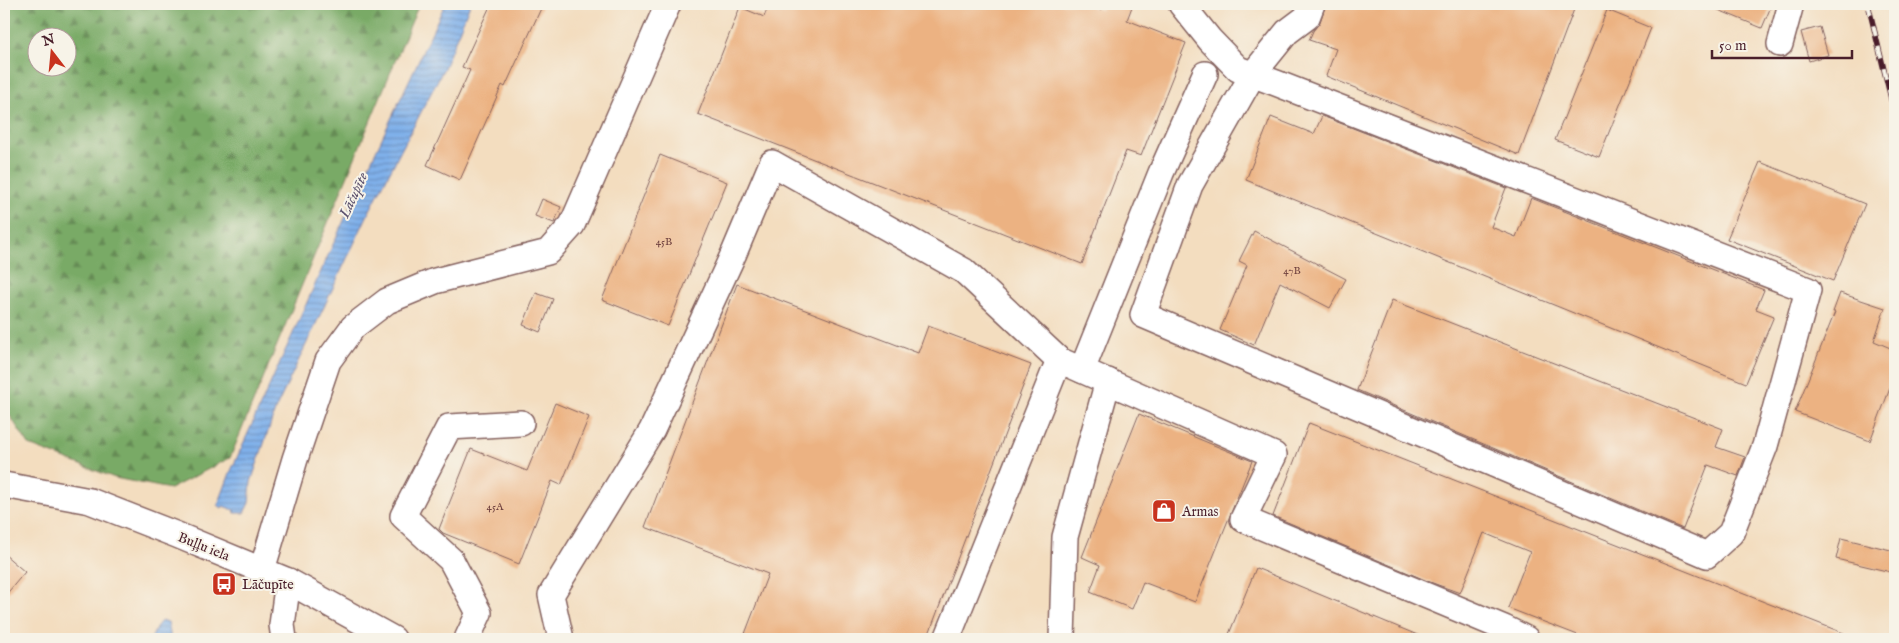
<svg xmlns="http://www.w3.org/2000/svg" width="1899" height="643" font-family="'IM FELL English',serif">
  <defs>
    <pattern id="forest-firs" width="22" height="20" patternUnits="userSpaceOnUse" patternTransform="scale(1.25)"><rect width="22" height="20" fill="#79aa66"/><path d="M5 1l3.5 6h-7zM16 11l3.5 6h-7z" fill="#658a54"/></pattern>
    <pattern id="water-rules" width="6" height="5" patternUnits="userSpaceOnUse" patternTransform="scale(1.25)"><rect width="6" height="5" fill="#7fb0ea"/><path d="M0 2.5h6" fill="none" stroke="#6a8fbe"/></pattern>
  </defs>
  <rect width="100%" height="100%" fill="#f7f3e8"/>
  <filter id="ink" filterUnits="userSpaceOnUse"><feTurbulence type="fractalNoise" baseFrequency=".02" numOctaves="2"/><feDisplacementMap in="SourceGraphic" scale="10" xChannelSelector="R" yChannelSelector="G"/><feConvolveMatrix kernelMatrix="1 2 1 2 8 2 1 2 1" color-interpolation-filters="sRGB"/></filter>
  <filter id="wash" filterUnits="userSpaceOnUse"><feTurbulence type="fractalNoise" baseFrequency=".0096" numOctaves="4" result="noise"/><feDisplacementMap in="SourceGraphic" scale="20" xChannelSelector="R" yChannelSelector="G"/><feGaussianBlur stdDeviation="1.12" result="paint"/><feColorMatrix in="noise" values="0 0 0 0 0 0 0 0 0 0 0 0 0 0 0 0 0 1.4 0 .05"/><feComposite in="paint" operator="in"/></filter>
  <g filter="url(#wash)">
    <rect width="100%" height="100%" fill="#f3ddbf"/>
    <!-- forest -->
    <path fill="url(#forest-firs)" stroke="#626448" fill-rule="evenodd" d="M4,4H419L230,458L170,489L115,478L29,445L4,407ZM38,38H68V68H38Z"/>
    <!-- water -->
    <g fill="url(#water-rules)" stroke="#64688a">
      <polygon points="445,4 470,4 444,68 370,210 276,408 251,482 249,503 244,513 235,513 234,510 223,506 222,508 218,505 230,473 359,187"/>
      <polygon points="162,620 168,622 171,639 151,639 157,626"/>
    </g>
    <g id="blocks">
      <!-- building -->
      <g fill="#ecb282">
        <polygon points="491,4 543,4 505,87 502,85 460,180 427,165 470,70 462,67"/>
        <polygon points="769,4 1084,4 1101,10 1104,4 1133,4 1127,20 1186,43 1141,156 1126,151 1082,264 698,114 740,7 764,17"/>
        <polygon points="1326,4 1576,4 1519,155 1326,76 1336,49 1309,40 1313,31 1320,22"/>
        <polygon points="1704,4 1772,4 1762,28"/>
        <polygon points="1607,10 1651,28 1599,157 1555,140"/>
        <polygon points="1820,27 1828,55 1809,61 1801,32"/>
        <polygon points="1322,116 1506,188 1491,227 1516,237 1531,198 1764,290 1756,309 1774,316 1746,383 1246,180 1271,117 1314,134"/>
        <polygon points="660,155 727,182 668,326 602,300"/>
        <polygon points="1760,162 1865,204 1833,281 1727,239"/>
        <polygon points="542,199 561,207 554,223 535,216"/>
        <polygon points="1254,231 1346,279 1330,308 1280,282 1254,345 1220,330 1247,265 1239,261"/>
        <polygon points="737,284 918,353 928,326 1031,365 927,639 743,639 768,574 645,527"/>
        <polygon points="536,293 553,299 540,332 523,325"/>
        <polygon points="1840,293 1885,308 1874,341 1895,350 1895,375 1870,441 1795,412 1835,312 1833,312"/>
        <polygon points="1392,300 1723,429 1716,447 1745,457 1738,476 1708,465 1683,529 1357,390"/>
        <polygon points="555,403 589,417 561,485 552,481 519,564 443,533 439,529 471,449 527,471"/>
        <polygon points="1139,414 1252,461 1195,602 1143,582 1132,609 1090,592 1100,565 1082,557"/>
        <polygon points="1309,423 1856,638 1856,639 1588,639 1508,608 1530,552 1484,533 1460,593 1430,582 1273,516"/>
        <polygon points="1841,538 1895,551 1895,573 1836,559"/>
        <polygon points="4,554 25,572 4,597"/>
        <polygon points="1256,568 1427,639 1241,639 1229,634"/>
      </g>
    </g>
  </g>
  <g filter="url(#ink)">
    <use href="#blocks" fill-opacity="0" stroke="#85625f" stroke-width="1"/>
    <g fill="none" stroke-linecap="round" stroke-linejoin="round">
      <defs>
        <g id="minor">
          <polyline points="1181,4 1210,40 1238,69 1276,83 1808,290 1765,446 1731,533 1707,555 1143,315 1190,185 1253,74 1287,32 1307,17 1312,4"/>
          <polyline points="1780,44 1791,4"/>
          <polyline points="1082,370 1161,173 1205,74"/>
          <polyline points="4,485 90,501 177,535 288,581 393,639"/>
          <polyline points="262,570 295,459 328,361 353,327 387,301 435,281 548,252 572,225 668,4"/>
          <polyline points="284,639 282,625 288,581"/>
          <polyline points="467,639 479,613 451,560 403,516 449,427 521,423"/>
          <polyline points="561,639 551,595 652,430 734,253 772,163 964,271 1059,360"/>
          <polyline points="947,639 1059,360 1274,455 1243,519 1504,628 1526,639"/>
          <polyline points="1062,639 1065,537 1108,381"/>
        </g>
      </defs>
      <!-- minor casing -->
      <use href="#minor" stroke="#85625f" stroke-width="28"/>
      <!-- minor -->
      <use href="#minor" stroke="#fff" stroke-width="25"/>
      <defs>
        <polyline id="rail" points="1868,4 1895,115"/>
      </defs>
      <!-- rail casing -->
      <use href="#rail" stroke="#4a1f2b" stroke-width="5.5"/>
      <!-- rail -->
      <use href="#rail" stroke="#f7f3e8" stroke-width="4" stroke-dasharray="11" stroke-linecap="butt"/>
    </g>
  </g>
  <!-- icons -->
  <defs>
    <symbol id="shop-square" viewBox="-11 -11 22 22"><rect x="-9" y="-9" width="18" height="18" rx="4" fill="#c8321e" stroke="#f7f3e8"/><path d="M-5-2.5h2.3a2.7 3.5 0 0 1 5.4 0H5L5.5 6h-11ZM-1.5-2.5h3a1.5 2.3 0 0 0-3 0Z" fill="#fff"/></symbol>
    <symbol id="bus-square" viewBox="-11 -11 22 22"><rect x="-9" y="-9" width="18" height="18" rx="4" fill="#c8321e" stroke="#f7f3e8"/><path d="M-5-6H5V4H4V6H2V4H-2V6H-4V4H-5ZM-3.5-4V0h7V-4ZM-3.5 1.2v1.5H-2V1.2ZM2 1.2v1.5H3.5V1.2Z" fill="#fff"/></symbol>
  </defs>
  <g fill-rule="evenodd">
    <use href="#shop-square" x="1150" y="497" width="28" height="28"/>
    <use href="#bus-square" x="210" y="570" width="28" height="28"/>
  </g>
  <g text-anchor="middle" stroke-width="4" stroke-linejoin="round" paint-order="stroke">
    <!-- number labels -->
    <g font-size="11" fill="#724441">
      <text x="664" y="245">45B</text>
      <text x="1292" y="274">47B</text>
      <text x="495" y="510">45A</text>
    </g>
    <!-- poi labels -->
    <g font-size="14" fill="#4a1f2b" stroke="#f7f3e8" text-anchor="start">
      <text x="1182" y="516">Armas</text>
      <text x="242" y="589">Lāčupīte</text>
    </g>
    <!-- street labels -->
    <g font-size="14" fill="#4a1f2b" stroke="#f7f3e8">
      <text transform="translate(204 546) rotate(22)" y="5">Buļļu iela</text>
    </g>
    <!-- water labels -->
    <g font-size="15" font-style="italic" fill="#5d526e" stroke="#f7f3e8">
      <text transform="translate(353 195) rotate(-65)" y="5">Lāčupīte</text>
    </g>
  </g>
  <!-- margin -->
  <rect width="1899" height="643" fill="none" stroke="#f7f3e8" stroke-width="20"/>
  <!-- north arrow -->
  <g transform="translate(52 52) rotate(344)"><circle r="24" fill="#f7f3e8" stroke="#b29e9c"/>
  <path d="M0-4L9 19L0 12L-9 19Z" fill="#c8321e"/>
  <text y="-8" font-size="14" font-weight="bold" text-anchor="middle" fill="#4a1f2b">N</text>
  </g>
  <!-- scale -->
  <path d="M1712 50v8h140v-8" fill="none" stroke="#4a1f2b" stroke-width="2.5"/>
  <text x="1719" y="50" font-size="15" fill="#4a1f2b" stroke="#f7f3e8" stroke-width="4" paint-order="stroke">50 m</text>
</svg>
